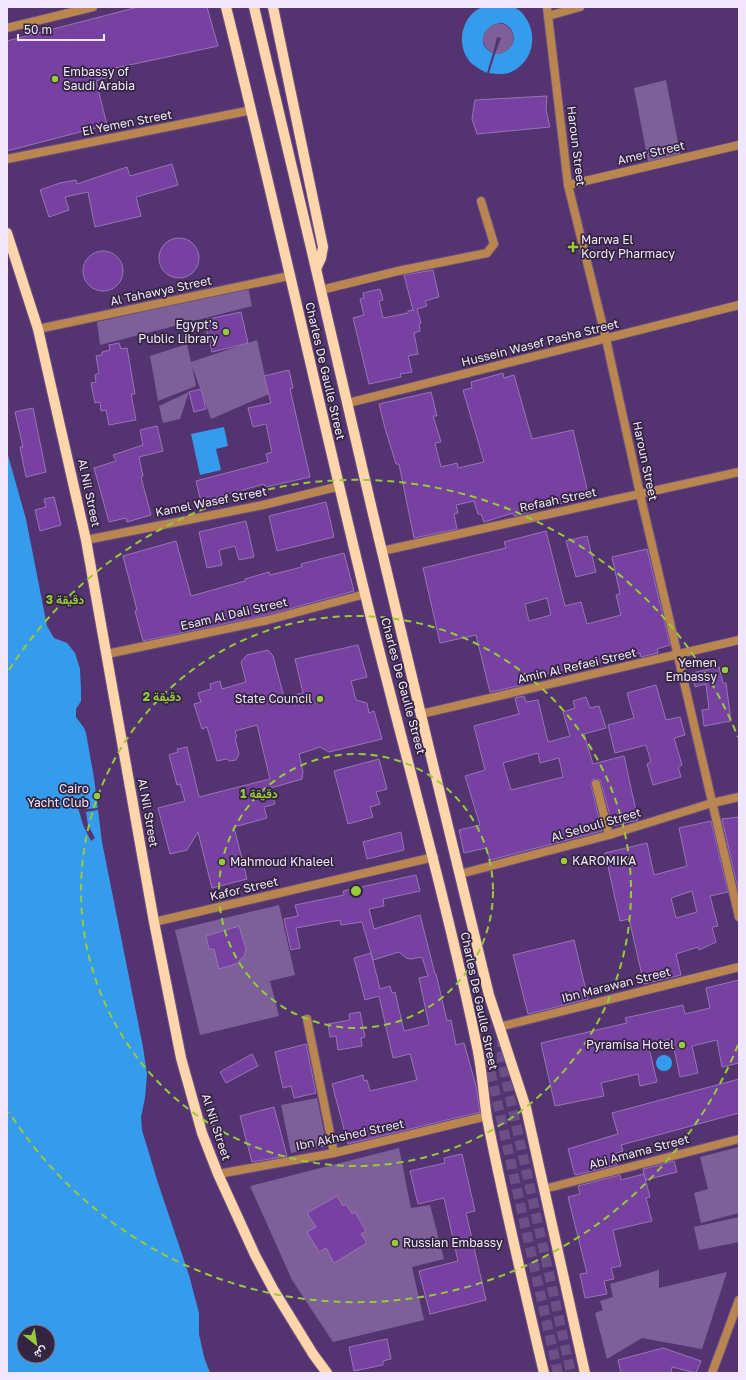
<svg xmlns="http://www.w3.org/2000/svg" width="746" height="1380" font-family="'Golos Text',Vazirmatn,sans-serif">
  <rect width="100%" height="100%" fill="#543470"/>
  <!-- green -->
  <g fill="#7e6099">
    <path d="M494,23C519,21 520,54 495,54L501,38L497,37L493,53L486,48L482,39L486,29Z"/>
    <polygon points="666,80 681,158 649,166 634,88"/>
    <polygon points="248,287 252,306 100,345 97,322"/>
    <polygon points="257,340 269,394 211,419 192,366 196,386 158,401 150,356 187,344 191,362"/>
    <polygon points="189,392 180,419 163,423 159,406"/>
    <polygon points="279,905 295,975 270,981 279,1016 200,1035 175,930"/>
    <polygon points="317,1098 327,1146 291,1153 281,1105"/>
    <polygon points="739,1147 739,1213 701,1223 694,1193 708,1189 700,1157"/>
    <polygon points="399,1148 411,1208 430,1205 444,1259 412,1267 424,1320 333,1342 292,1280 250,1186"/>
    <polygon points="739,1217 739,1242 699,1250 694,1227"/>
    <polygon points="659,1270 659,1288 727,1272 702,1349 642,1338 607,1359 595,1313 603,1310 600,1301 613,1297 610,1284"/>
  </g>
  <!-- water -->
  <g fill="#359bed" fill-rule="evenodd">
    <path d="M482,7C489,7 508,5 514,7C518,9 523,13 525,17C539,36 532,63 511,72C504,75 496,74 489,73L495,54C507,54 518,44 512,31C499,7 466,41 493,53L487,73C481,70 476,67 471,63C455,46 461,16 482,7Z"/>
    <polygon points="224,427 228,446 216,449 221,470 200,475 191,434"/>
    <path d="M7,452L26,519L47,626L54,638L67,643L75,653L80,669L81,690V701L76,709V717L84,728L86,733L94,778L102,842L143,1047L147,1074L145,1098L141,1117L142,1130L158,1183L189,1275L199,1313V1334L204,1357L210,1373H7ZM24,1332H48V1356H24Z"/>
    <circle cx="664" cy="1063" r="8"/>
  </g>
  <!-- pier -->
  <polygon fill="#543470" points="82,803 86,809 98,808 98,810 86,812 88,825 95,838 91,841 83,825 77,804"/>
  <!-- building -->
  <g fill="#7641a0" stroke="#9775b7" fill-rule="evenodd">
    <polygon points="138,7 207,7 218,46 106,70 108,77 96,81 107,125 7,151 7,41"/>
    <polygon points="547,96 546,110 550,127 477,134 472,119 475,100"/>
    <polygon points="172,164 178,185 136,197 141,216 95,227 88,192 65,197 69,210 49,217 40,190 60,183 76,180 77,184 127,167 130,176"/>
    <circle cx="179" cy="258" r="20"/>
    <circle cx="103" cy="271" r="20"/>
    <polygon points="433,270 439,297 425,301 427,306 417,309 421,323 419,324 420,331 414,333 418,354 408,356 412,372 400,374 401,377 369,384 353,318 364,315 360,299 364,298 363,293 380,289 383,300 379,301 383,318 408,313 408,311 414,310 413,310 404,275"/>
    <polygon points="241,312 248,343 212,352 204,320"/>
    <polygon points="119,343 121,349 127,348 135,394 131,394 136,420 109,425 106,410 101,411 100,402 95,403 91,383 96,382 95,375 99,373 96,356 102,355 102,352 110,350 109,345"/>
    <polygon points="289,370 293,388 290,389 310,477 265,487 264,484 201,502 196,481 268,462 266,454 272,452 266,424 253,427 248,408 271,403 264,376"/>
    <polygon points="503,373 504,378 514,375 532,439 573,430 589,497 537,509 537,510 514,516 513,513 484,522 481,514 478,514 474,501 456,505 458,513 454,514 457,529 414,538 399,464 396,464 385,428 379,404 431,392 437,416 433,416 441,442 435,443 441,467 457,463 458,468 484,462 463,390 472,388 471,382"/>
    <polygon points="201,389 206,409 194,412 189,392"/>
    <polygon points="33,408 46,472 26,477 20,447 23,447 15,412"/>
    <polygon points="157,426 163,451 139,457 143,476 141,477 151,515 127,522 126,518 109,522 94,468 116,461 113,455 143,445 140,430"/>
    <polygon points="54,497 61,525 40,531 35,510 46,507 44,499"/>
    <polygon points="326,502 334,537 277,551 269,516"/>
    <polygon points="246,521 254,557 239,560 235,546 219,550 222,565 207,568 199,532"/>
    <path d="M546,531L565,606L581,602L587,624L621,615L616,595L620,594L612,557L647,549L670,645L657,649L658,653L641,657L640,653L566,671V669L521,681L522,685L490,692L476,635L440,643L423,568L506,548L504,542ZM547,598L551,615L529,621L525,604Z"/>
    <polygon points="587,536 596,572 576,577 566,541"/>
    <polygon points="176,541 191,596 245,581 245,579 269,572 270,575 302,567 301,564 344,553 354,591 267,615 143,641 135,611 137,610 123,556"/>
    <polygon points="358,645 367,677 351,681 356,700 367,703 369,713 374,711 382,739 329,752 320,747 299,754 303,771 302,779 271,788 275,804 264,807 267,818 234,827 247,879 212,888 198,832 187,850 170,854 158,808 185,801 180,784 177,785 169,755 178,752 177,749 187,747 199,797 270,779 257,725 235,731 237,737 235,738 239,754 236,760 230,761 226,759 217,761 207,727 202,729 194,704 201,702 198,693 211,689 210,684 220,681 222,689 246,682 241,662 247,655 268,650 273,656 284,697 303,693 295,659"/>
    <polygon points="719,667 723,683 726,683 731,721 704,726 702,710 709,709 706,684 695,687 692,673"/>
    <polygon points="656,685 666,720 680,717 685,735 674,738 682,765 678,767 681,777 653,785 647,764 651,762 646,745 615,753 608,725 634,718 627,693"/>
    <path d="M524,696L526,702L538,700L548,742L570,736L563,712L575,708L573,701L586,697L590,708L599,706L606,728L584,734L593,764L624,756L638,820L613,826L601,783L600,780L595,779L592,780L591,785L602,831L490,860L486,848L464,853L459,830L480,825L465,776L485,770L474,726L519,714L515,698ZM538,753L540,763L559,758L563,777L511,790L503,763Z"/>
    <polygon points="379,759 387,789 376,792 380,804 370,807 373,817 348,824 334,771"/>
    <polygon points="739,817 739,890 738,890 722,819"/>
    <path d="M711,821L728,892L710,896L718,926L712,927L716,942L699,950L698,947L676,954L681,975L644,984L629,919L620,921L605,853L647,843L654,875L687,866L679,828ZM692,891L697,912L676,918L671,898Z"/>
    <polygon points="401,832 404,850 367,859 363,842"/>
    <polygon points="416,875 420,891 383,899 384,906 369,909 374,929 420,915 435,974 436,974 447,1021 451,1020 456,1045 464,1043 476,1086 480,1112 348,1144 332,1084 363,1075 364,1081 367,1080 370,1091 417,1080 410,1054 393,1058 379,996 365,1000 354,958 371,953 380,989 390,986 392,993 395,992 404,1031 429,1025 419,978 428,976 422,957 411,959 406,958 399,952 373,960 362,922 341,925 340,920 296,928 300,948 291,950 284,919 298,916 295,905 344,895 343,891"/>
    <polygon points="239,926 246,949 244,956 236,964 219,969 214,949 209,949 206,936"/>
    <polygon points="574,940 588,999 528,1014 513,955"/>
    <polygon points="739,980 739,1063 722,1067 717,1040 692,1046 698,1073 680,1077 672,1039 648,1044 657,1082 640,1086 638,1074 601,1083 604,1096 555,1106 541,1043 627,1023 625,1018 683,1005 685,1014 710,1008 706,988"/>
    <polygon points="360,1012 365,1037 361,1038 362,1046 338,1050 336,1036 330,1037 328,1024 350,1020 349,1014"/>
    <polygon points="306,1044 316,1093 294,1098 291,1086 283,1088 275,1052"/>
    <polygon points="252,1054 258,1066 226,1083 220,1072"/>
    <polygon points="739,1079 739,1113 621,1145 623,1151 613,1154 617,1165 575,1175 568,1149 618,1134 612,1113"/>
    <polygon points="274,1107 287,1156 252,1162 240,1116"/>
    <polygon points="462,1154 475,1211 466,1213 486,1300 430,1314 419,1271 458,1261 444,1198 418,1204 410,1171 445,1163 444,1158"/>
    <polygon points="674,1161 677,1172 645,1180 643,1169"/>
    <polygon points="644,1174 650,1197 646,1198 652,1221 613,1230 621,1266 611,1268 614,1279 604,1281 607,1294 585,1298 580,1274 587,1273 568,1197 580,1194 578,1186 620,1175 621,1180"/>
    <polygon points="337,1196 343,1206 346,1204 352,1214 355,1212 366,1231 361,1234 367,1243 334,1263 326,1248 319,1252 307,1232 316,1227 307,1213"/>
    <polygon points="387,1339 391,1359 383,1361 383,1365 354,1371 349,1347"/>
    <polygon points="663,1348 701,1361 696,1373 672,1367 671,1373 621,1373 618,1360"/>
  </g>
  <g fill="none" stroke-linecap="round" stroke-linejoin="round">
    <!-- primary-tunnel -->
    <g stroke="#6c4f85" stroke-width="10" stroke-dasharray="10 5" stroke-linecap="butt">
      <polyline points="502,1037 502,1061 571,1373"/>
      <polyline points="477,1045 489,1065 558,1373"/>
    </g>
    <defs>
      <g id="street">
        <polyline points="547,7 568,185 606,339 640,494 739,917"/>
        <polyline points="548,16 580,7"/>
        <polyline points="7,28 93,7"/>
        <polyline points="7,159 252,110"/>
        <polyline points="568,185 739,145"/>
        <polyline points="321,290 398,271 487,253 494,244 481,201"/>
        <polyline points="38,329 289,276"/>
        <polyline points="348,403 739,305"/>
        <polyline points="86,540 263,505 340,486"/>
        <polyline points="382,551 739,472"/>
        <polyline points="107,654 268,620 365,594"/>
        <polyline points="421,714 739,640"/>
        <polyline points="596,784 609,835"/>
        <polyline points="460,874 609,835 712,803 739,797"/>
        <polyline points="154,922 434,857"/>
        <polyline points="307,1019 334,1153"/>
        <polyline points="499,1027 739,967"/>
        <polyline points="218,1174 334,1153 487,1116"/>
        <polyline points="544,1189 739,1139"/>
        <polyline points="712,1373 739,1300"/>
      </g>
      <g id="primary">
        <path d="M226,7C274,201 317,396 364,590C401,741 444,890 476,1042C482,1067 483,1093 487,1118C504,1204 524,1288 544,1373"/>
        <polyline points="254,7 316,269 373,514 427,740 489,995 526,1108 585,1373"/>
        <polyline points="273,7 323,247 321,258 316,269"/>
        <polyline points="7,233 38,329 86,540 154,922 181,1058 202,1133 218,1174 255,1255 273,1289 313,1354 327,1373"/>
      </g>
    </defs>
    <!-- street casing -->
    <use href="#street" stroke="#6d5186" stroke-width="10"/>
    <!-- primary casing -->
    <use href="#primary" stroke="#6d5186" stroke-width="12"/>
    <!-- street -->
    <use href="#street" stroke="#b9864f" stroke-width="8"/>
    <!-- primary -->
    <use href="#primary" stroke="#ffd5ab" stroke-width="10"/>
  </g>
  <!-- distance rings -->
  <g fill="none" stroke="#97cc38" stroke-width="2" stroke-dasharray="7 5">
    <circle cx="356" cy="891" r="137"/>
    <circle cx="356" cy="891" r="275"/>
    <path d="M738 1045A412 412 0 0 1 9 1112M9 670A412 412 0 0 1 738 737"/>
  </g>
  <!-- markers -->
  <g fill="#97cc38" stroke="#332440" stroke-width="1.5">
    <circle cx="55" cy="79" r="4"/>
    <path d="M571 241h4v4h4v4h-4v4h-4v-4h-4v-4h4z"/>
    <circle cx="226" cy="332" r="4"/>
    <circle cx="725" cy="670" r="4"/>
    <circle cx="320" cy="699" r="4"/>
    <circle cx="97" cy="796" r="4"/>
    <circle cx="564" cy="861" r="4"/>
    <circle cx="222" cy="862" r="4"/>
    <circle cx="682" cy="1045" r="4"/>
    <circle cx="395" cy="1243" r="4"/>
  </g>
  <g text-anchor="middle" stroke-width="3.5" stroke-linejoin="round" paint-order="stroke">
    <!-- poi labels -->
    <g font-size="12" fill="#f1e7fc" stroke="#332440" text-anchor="start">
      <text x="63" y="76">Embassy of<tspan x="63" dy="14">Saudi Arabia</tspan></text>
      <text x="581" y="244">Marwa El<tspan x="581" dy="14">Kordy Pharmacy</tspan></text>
      <text x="218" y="329" text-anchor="end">Egypt's<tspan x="218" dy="14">Public Library</tspan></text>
      <text x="717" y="667" text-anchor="end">Yemen<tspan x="717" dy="14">Embassy</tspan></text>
      <text x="312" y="703" text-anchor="end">State Council</text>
      <text x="89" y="793" text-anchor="end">Cairo<tspan x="89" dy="14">Yacht Club</tspan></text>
      <text x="572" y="865">KAROMIKA</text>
      <text x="230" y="866">Mahmoud Khaleel</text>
      <text x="674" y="1049" text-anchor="end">Pyramisa Hotel</text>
      <text x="403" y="1247">Russian Embassy</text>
    </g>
    <!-- street labels -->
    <g font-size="12" fill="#f1e7fc" stroke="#332440">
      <text transform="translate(127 123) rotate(-11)" y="4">El Yemen Street</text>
      <text transform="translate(576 146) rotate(83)" y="4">Haroun Street</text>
      <text transform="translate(651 153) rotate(-13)" y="4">Amer Street</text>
      <text transform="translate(161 291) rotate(-12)" y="4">Al Tahawya Street</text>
      <text transform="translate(540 343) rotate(-14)" y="4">Hussein Wasef Pasha Street</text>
      <text transform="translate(325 371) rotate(77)" y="4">Charles De Gaulle Street</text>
      <text transform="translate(645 461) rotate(78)" y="4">Haroun Street</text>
      <text transform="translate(89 493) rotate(78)" y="4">Al Nil Street</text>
      <text transform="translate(558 500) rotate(-12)" y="4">Refaah Street</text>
      <text transform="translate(211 502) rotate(-11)" y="4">Kamel Wasef Street</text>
      <text transform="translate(234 614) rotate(-13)" y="4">Esam Al Dali Street</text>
      <text transform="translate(577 666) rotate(-13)" y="4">Amin Al Refaei Street</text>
      <text transform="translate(403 686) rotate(75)" y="4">Charles De Gaulle Street</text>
      <text transform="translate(148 813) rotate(80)" y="4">Al Nil Street</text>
      <text transform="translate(596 825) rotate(-16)" y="4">Al Selouli Street</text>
      <text transform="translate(244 889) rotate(-13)" y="4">Kafor Street</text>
      <text transform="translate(616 985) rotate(-14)" y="4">Ibn Marawan Street</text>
      <text transform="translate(479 1001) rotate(78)" y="4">Charles De Gaulle Street</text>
      <text transform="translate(216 1127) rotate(72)" y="4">Al Nil Street</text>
      <text transform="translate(350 1135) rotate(-12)" y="4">Ibn Akhshed Street</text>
      <text transform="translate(639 1152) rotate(-15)" y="4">Abi Amama Street</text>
    </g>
  </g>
  <circle cx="356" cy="891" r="6" fill="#97cc38" stroke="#332440" stroke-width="2"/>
  <g font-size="12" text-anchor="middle" font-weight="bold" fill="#97cc38" stroke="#332440" stroke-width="3.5" stroke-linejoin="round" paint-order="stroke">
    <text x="65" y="604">3 دقيقة</text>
    <text x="162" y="701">2 دقيقة</text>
    <text x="259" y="798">1 دقيقة</text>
  </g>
  <!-- border -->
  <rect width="746" height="1380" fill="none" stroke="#f1e7fc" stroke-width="16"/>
  <!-- north arrow -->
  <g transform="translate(36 1344) rotate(150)"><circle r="19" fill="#332440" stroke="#7f728b"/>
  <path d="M0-3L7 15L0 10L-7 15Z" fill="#97cc38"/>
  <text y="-6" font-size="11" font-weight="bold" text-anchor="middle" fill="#f1e7fc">ش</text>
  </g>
  <!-- scale -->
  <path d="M18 34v6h86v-6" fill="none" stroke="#f1e7fc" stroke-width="2"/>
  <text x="24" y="34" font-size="12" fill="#f1e7fc" stroke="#332440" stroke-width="3" paint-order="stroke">50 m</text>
</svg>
